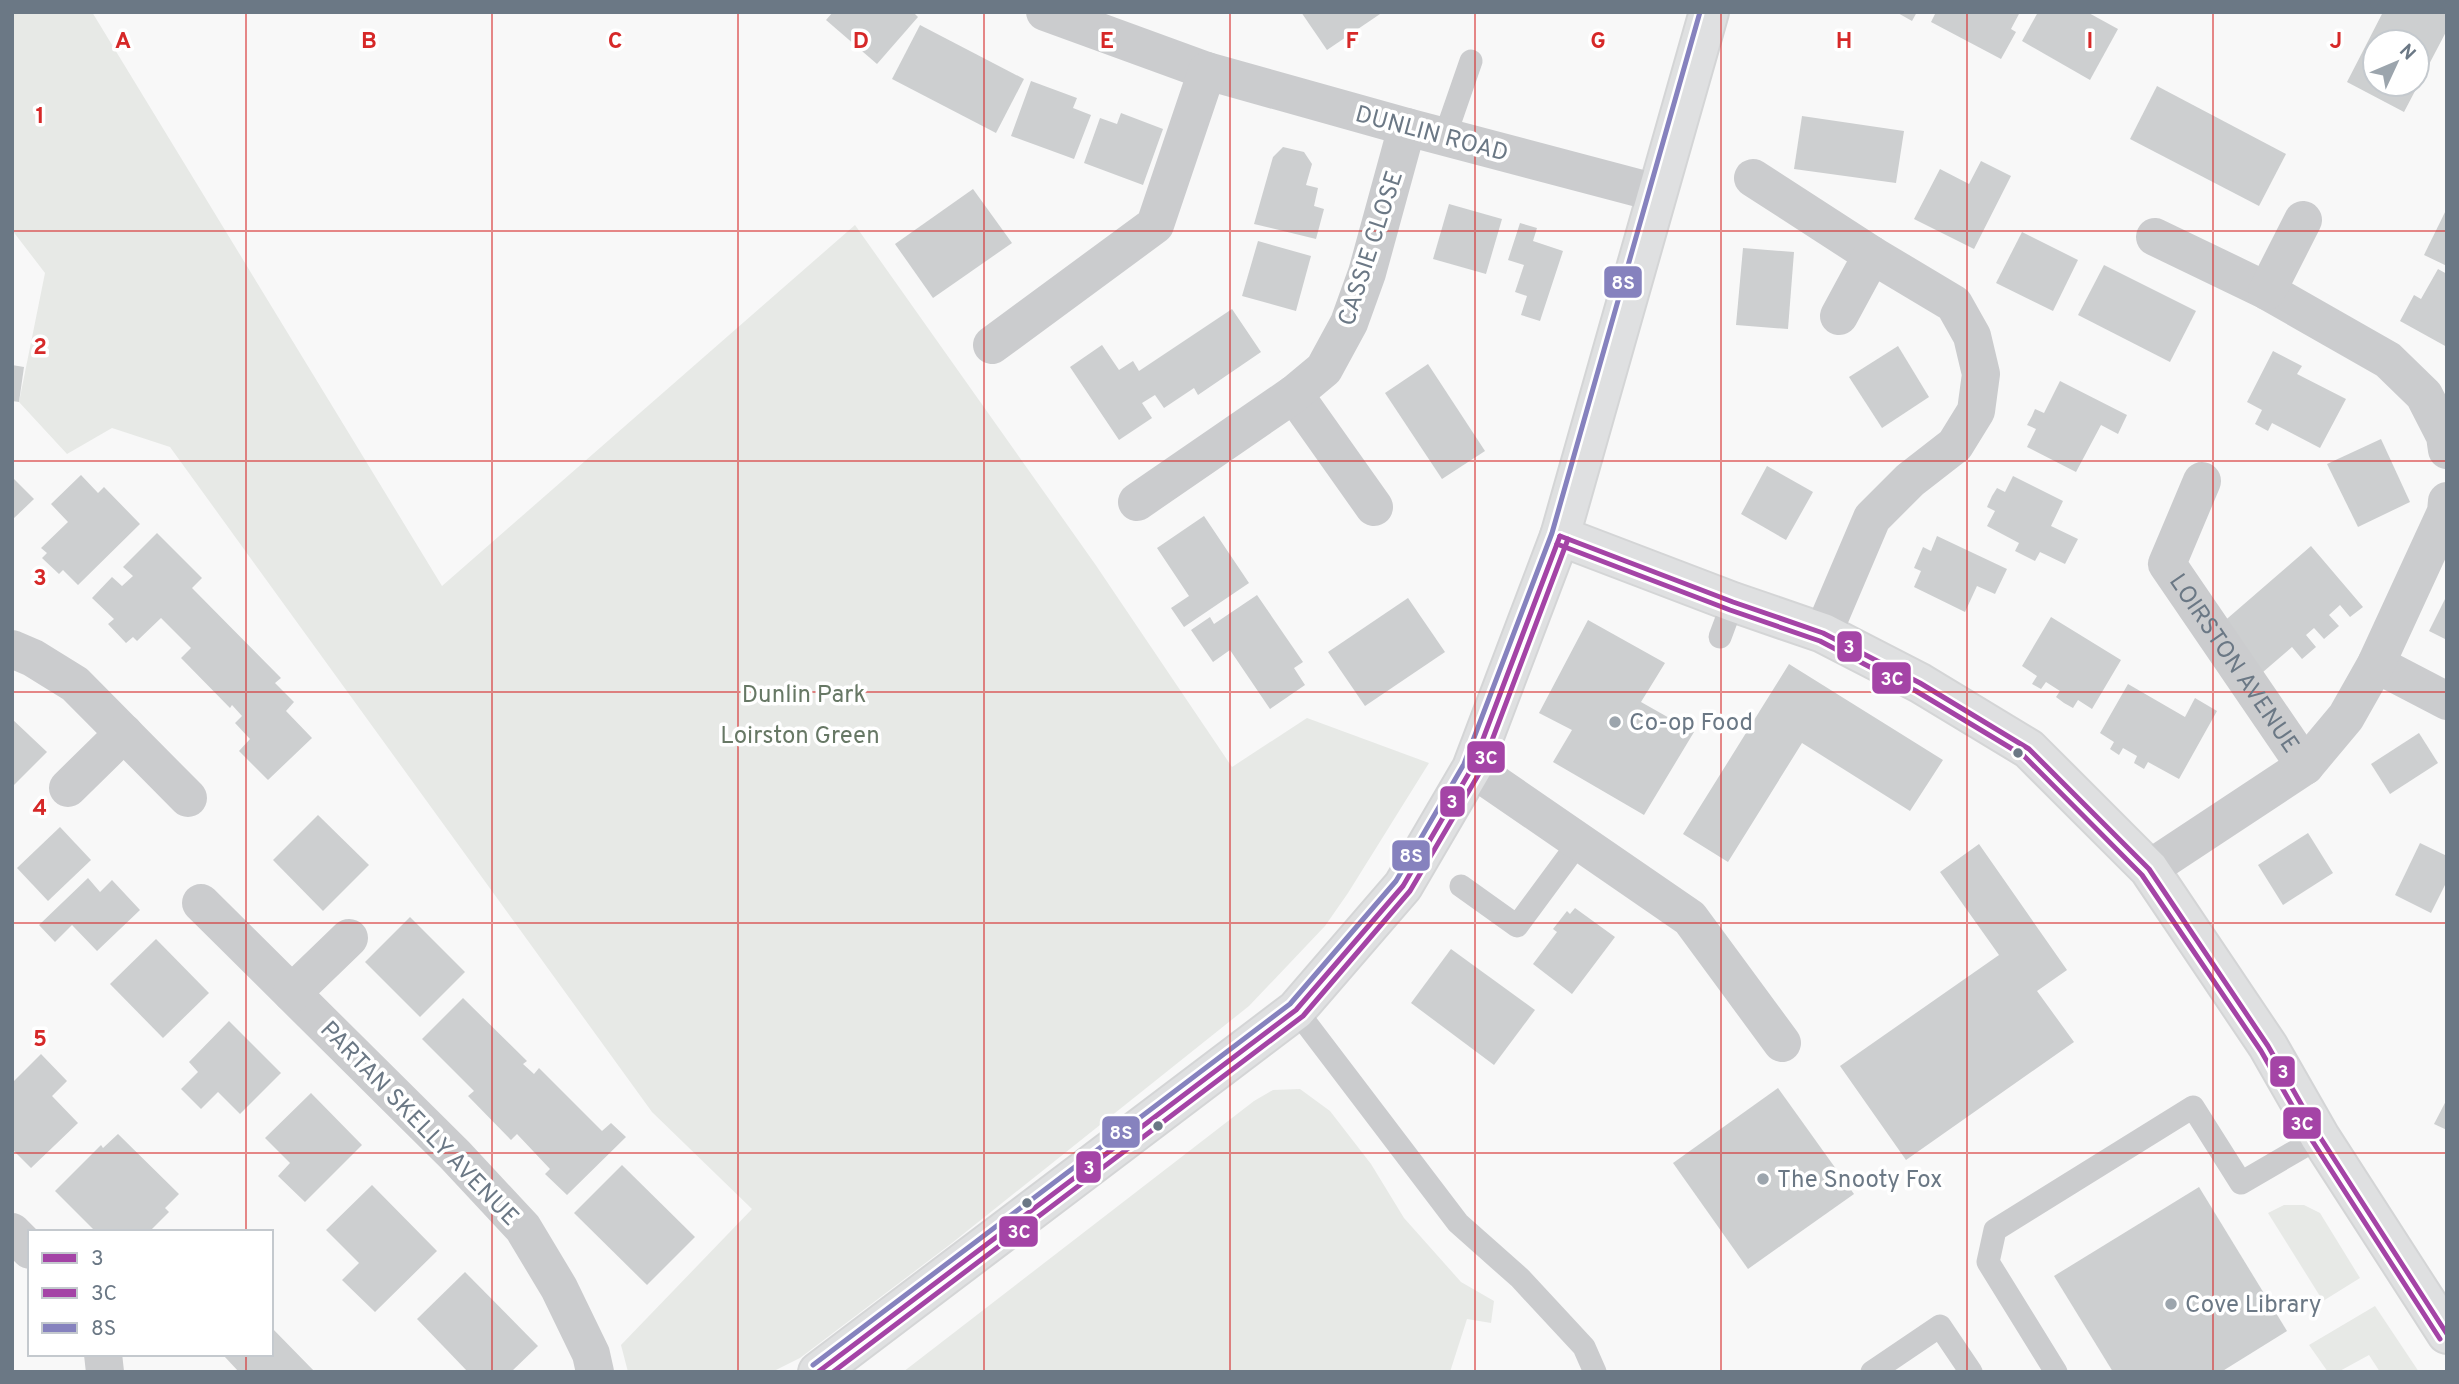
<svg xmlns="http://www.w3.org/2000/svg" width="2459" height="1384" font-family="Overpass,sans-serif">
  <rect width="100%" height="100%" fill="#f8f8f8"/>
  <!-- green -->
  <g fill="#e7e9e6">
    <polygon points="12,12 92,12 442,586 855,225 1095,564 1232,767 1307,718 1429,763 1348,893 1325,926 1249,1006 952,1243 800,1358 772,1372 628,1372 621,1345 752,1209 652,1112 170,447 112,428 67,454 19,402 45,273 12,230"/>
    <polygon points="1300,1089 1330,1111 1371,1164 1404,1218 1461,1282 1494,1301 1491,1323 1467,1319 1450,1372 903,1372 1254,1101 1273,1090"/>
    <polygon points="2284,1205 2304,1205 2320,1213 2360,1278 2323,1301 2268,1213"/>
    <polygon points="2375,1306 2419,1372 2380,1372 2369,1355 2338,1372 2328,1372 2309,1345"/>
  </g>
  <!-- building -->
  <g fill="#cdcfd0" fill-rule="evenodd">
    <polygon points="833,12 913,12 918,17 877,64 826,20"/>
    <polygon points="1301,12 1383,12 1327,50"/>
    <polygon points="1896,12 1917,12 1912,21"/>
    <polygon points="1936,12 2020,12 2011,29 2016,32 2001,59 1931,22"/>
    <polygon points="2038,12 2087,12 2118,29 2090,80 2022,41"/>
    <path d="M2383,12H2447V30L2404,112L2347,82ZM2375,42H2417V84H2375Z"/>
    <polygon points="920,25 1024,79 996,133 892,79"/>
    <polygon points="1031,81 1077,98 1073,108 1091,115 1074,159 1011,136"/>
    <polygon points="2157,86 2286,154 2259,206 2130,139"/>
    <polygon points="1121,113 1163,129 1143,185 1084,163 1100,118 1117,124"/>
    <polygon points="1802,116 1904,131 1896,183 1794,169"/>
    <polygon points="1283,147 1304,152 1312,164 1306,185 1318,188 1314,206 1324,209 1316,239 1254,224 1273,157"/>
    <polygon points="1981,161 2011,176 1974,249 1914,219 1940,169 1969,184"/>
    <polygon points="973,189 1012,243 933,298 895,244"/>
    <polygon points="1449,204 1502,219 1486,274 1433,259"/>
    <polygon points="2447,208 2447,266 2424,255"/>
    <polygon points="1520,223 1537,228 1533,241 1563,251 1540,321 1521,315 1527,296 1515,292 1524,265 1508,260"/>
    <polygon points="2022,232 2078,260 2053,311 1996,283"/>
    <polygon points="1258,241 1311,256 1296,311 1242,296"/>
    <polygon points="1743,248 1794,252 1788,329 1736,325"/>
    <polygon points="2104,265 2196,311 2170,362 2078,315"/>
    <polygon points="2438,269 2447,274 2447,347 2400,321 2414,295 2421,299"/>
    <polygon points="1232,309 1261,352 1198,395 1194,388 1164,408 1155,395 1142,403 1152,418 1119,440 1070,367 1102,345 1119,370 1133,361 1139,371"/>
    <polygon points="1898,346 1929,397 1882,428 1849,377"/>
    <polygon points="2273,351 2302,366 2297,374 2346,399 2320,448 2272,423 2268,431 2255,424 2262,410 2247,402"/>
    <polygon points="1428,364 1485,451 1442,479 1385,393"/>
    <polygon points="12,365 24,367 19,402 12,401"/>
    <polygon points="2060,381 2127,415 2118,434 2101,425 2076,472 2027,447 2036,429 2027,425 2032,416 2035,409 2044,413"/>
    <polygon points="2381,439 2410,502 2358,527 2327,464"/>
    <polygon points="1767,466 1813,492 1786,540 1741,514"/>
    <polygon points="81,475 98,493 104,487 140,524 78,585 63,570 59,574 42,558 47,553 41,548 68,522 51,504"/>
    <polygon points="2013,476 2063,501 2051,526 2078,539 2065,564 2040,552 2035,561 2015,551 2019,543 1987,526 1995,511 1987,507 1992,496 1997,488 2005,492"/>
    <polygon points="12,477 34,499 12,520"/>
    <polygon points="1204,516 1249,583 1184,627 1171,608 1189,596 1157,548"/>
    <polygon points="157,533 202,578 192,588 281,678 275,683 294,702 286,711 312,738 268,780 239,751 250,739 235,723 242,716 232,705 230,708 181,658 191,648 161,618 137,641 133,637 126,643 108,624 114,619 92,598 112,577 122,586 133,576 123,567"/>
    <polygon points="1937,536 2007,569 1995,594 1977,586 1965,612 1914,587 1921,571 1914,568 1923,547 1931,551"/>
    <polygon points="2311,546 2363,607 2350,617 2340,605 2329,615 2339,626 2324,639 2314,628 2306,635 2316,647 2302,659 2292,647 2263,672 2221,624"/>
    <polygon points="1257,595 1303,662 1294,668 1305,685 1270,709 1230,650 1213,662 1191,630 1210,617 1214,624"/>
    <polygon points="2447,595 2447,640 2429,631"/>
    <polygon points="1408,598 1445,652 1365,706 1328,652"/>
    <polygon points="2051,617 2121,660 2092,709 2078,700 2073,708 2064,703 2056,697 2060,691 2046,682 2041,689 2032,684 2037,676 2022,666"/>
    <polygon points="1588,620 1665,663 1641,702 1694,732 1644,815 1553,762 1572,730 1539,713"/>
    <polygon points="1789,664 1943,760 1910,811 1802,743 1728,862 1683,834"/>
    <polygon points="2128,684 2185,717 2195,698 2217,711 2179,779 2148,762 2144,769 2134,763 2137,756 2123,748 2119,755 2110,749 2114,742 2100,733"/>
    <polygon points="12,719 47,752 12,787"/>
    <polygon points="2419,733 2438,763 2390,794 2371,764"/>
    <polygon points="318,815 369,865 323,911 273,860"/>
    <polygon points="60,827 91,860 48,901 17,868"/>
    <polygon points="2308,833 2333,873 2283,905 2258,865"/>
    <polygon points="2420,843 2447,856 2447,881 2431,913 2395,895"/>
    <polygon points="1979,844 2067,970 2037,991 2074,1042 1906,1160 1840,1066 1999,955 1940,872"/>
    <polygon points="88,878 100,892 112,880 140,910 97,951 72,925 55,942 39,925"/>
    <polygon points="1575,908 1615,937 1572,994 1533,964 1557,932 1553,929 1567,911 1570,914"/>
    <polygon points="410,917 465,972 420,1017 365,962"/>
    <polygon points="156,939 209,993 163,1038 110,984"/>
    <polygon points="1451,949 1535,1010 1494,1065 1411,1003"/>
    <polygon points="463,998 527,1061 523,1064 534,1074 539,1068 602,1131 611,1123 626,1137 567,1195 545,1174 550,1169 517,1134 511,1140 468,1096 474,1091 422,1039"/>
    <polygon points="229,1021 281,1073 240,1114 218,1092 201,1109 181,1089 198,1072 189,1062"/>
    <polygon points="41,1054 67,1081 52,1096 78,1123 31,1168 12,1149 12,1083"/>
    <polygon points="1778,1088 1854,1194 1748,1269 1673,1163"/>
    <polygon points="311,1093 362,1145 305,1202 278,1176 290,1163 265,1138"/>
    <polygon points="2447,1099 2447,1130 2434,1124"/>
    <polygon points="118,1134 179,1194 165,1208 169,1212 149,1232 96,1232 55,1191 101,1145 103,1148"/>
    <polygon points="622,1165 695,1237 647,1285 574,1213"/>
    <polygon points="372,1185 437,1251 375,1312 342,1280 359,1263 326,1230"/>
    <polygon points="2199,1187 2287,1331 2221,1372 2113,1372 2054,1276"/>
    <polygon points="465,1272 538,1346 511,1372 468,1372 417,1319"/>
    <polygon points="271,1327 315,1372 239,1372 224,1356 226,1354 271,1354"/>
  </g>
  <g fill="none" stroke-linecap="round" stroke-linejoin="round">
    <defs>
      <g id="secondary">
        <polyline points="1560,536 1733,602 1823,633 1920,683 2029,749 2149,869 2268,1046 2320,1137 2447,1334"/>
        <polyline points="818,1372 1296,1010 1403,886 1472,768 1560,536 1709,12"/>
      </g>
    </defs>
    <!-- secondary casing -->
    <use href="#secondary" stroke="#d4d5d6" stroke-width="42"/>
    <!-- lane -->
    <g stroke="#cbccce" stroke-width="23">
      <polyline points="1445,136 1471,61"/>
      <polyline points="1720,637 1733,602"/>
      <polyline points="1461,886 1517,926 1579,842"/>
      <polyline points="1296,1010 1458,1223 1520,1278 1584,1347 1595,1372"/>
      <polyline points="1872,1372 1940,1326 1971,1372"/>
      <polyline points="2056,1372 1988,1262 1995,1230 2193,1107 2241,1183 2320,1137"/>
    </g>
    <!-- street -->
    <g stroke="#cbccce" stroke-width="38">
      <polyline points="1045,12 1207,71 1407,127 1657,193"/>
      <polyline points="1753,178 1872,255 1954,304 1972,336 1981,374 1976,411 1955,445 1910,480 1872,518 1823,633"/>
      <polyline points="2155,237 2267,291 2388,360 2424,395 2445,436 2447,450"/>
      <polyline points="2267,291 2303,220"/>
      <polyline points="1839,316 1872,255"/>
      <polyline points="992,345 1155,225 1207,71"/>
      <polyline points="1294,394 1374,507"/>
      <path id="s1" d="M2202,481L2167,564L2305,766"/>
      <polyline points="1137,502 1294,394 1324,369 1349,323 1367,273 1407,127"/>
      <polyline points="12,649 33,658 75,684 188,798"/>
      <polyline points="2376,664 2447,701"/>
      <polyline points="1472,768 1690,918 1782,1043"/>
      <polyline points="68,788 124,733"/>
      <polyline points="2149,869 2305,766 2346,717 2376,664 2446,512 2447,501"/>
      <polyline points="201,903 455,1155 523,1228 559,1288 591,1354 595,1372"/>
      <polyline points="292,993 349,938"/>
      <polyline points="12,1232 30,1250"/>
      <polyline points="103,1354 105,1372"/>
    </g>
    <!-- secondary -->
    <use href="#secondary" stroke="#dfe0e1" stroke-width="38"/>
    <defs>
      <g id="bus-1">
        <polyline points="1560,536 1733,602 1823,633 1920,683 2029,749 2149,869 2268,1046 2320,1137 2447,1334"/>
        <polyline points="818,1372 1296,1010 1403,886 1472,768 1560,536"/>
      </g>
      <g id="bus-2">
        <polyline points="1557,544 1730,610 1820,641 1916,691 2024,756 2142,875 2261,1051 2313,1142 2440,1339"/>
        <polyline points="833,1372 1303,1016 1410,891 1480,772 1568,539"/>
      </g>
      <polyline id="bus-3" points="813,1365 1290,1004 1396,881 1464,764 1552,533 1700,12"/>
    </defs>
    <!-- bus-1 casing -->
    <use href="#bus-1" stroke="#fff" stroke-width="10"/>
    <!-- bus-2 casing -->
    <use href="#bus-2" stroke="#fff" stroke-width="10"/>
    <!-- bus-3 casing -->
    <use href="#bus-3" stroke="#fff" stroke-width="10"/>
    <!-- bus-1 -->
    <use href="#bus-1" stroke="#a444a6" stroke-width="5"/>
    <!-- bus-2 -->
    <use href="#bus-2" stroke="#a444a6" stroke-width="5"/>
    <!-- bus-3 -->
    <use href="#bus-3" stroke="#8682be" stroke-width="5"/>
  </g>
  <!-- grid -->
  <path fill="none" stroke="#d62828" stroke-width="2" stroke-opacity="0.55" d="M246,12V1232M492,12V1372M738,12V1372M984,12V1372M1230,12V1372M1475,12V1372M1721,12V1372M1967,12V1372M2213,12V1372M12,231H2447M12,461H2447M12,692H2447M12,923H2447M12,1153H2447M246,1354V1372"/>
  <!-- markers -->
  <g fill="#9ca5ad" stroke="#fff" stroke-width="2.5">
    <circle cx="1615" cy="722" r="7"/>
    <circle cx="1763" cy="1179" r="7"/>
    <circle cx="2171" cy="1304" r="7"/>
  </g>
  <g fill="#6b7885" stroke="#fff" stroke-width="2.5">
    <circle cx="2018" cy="753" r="6"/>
    <circle cx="1158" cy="1126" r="6"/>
    <circle cx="1027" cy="1203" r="6"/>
  </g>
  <g text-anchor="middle" stroke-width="7" stroke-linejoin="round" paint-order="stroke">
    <!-- street labels -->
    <g font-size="24" fill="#6b7885" stroke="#fff">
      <text transform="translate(1432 133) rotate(15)" y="8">DUNLIN ROAD</text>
      <text transform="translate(1370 248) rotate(-72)" y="8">CASSIE CLOSE</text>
      <text dy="8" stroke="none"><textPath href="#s1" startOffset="210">LOIRSTON AVENUE</textPath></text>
      <text transform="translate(420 1123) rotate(46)" y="8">PARTAN SKELLY AVENUE</text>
    </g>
    <!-- park labels -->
    <g font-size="24" fill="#677865" stroke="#fff">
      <text x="804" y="702">Dunlin Park</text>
      <text x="800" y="743">Loirston Green</text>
    </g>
    <!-- poi labels -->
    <g font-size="24" fill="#6b7885" stroke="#fff" text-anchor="start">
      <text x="1629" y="730">Co-op Food</text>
      <text x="1777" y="1187">The Snooty Fox</text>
      <text x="2185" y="1312">Cove Library</text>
    </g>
  </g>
  <g font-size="23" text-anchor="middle" font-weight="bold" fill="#d62828" stroke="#fff" stroke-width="7" stroke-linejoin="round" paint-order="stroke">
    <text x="123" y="48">A</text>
    <text x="369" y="48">B</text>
    <text x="615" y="48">C</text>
    <text x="861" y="48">D</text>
    <text x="1107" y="48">E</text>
    <text x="1352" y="48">F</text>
    <text x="1598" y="48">G</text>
    <text x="1844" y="48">H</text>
    <text x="2090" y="48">I</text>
    <text x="2336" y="48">J</text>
    <text x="40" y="123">1</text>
    <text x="40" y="354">2</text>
    <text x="40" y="585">3</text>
    <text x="40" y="815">4</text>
    <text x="40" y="1046">5</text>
  </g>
  <g stroke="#fff" stroke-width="2.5">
    <rect x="1603" y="265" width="40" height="34" rx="7" fill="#8682be"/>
    <rect x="1836" y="630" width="27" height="33" rx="7" fill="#a444a6"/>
    <rect x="1871" y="661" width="41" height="34" rx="7" fill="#a444a6"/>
    <rect x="1466" y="740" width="40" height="34" rx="7" fill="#a444a6"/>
    <rect x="1439" y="785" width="27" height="33" rx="7" fill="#a444a6"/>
    <rect x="1391" y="839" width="40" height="33" rx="7" fill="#8682be"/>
    <rect x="2269" y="1055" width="27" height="33" rx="7" fill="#a444a6"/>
    <rect x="2282" y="1106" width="40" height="34" rx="7" fill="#a444a6"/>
    <rect x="1101" y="1115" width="40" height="34" rx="7" fill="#8682be"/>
    <rect x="1075" y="1150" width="27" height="34" rx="7" fill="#a444a6"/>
    <rect x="998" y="1215" width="41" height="33" rx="7" fill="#a444a6"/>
  </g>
  <g font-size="19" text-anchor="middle" font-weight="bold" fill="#fff">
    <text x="1623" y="289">8S</text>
    <text x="1849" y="653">3</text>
    <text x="1892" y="685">3C</text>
    <text x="1486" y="764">3C</text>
    <text x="1452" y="808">3</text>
    <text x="1411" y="862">8S</text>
    <text x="2283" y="1078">3</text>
    <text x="2302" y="1130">3C</text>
    <text x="1121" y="1139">8S</text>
    <text x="1089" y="1174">3</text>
    <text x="1019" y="1238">3C</text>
  </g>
  <!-- border -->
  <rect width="2459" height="1384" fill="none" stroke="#6b7885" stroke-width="28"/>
  <!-- legend -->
  <rect x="28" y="1230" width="245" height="126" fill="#ffffff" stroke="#c4c9ce" stroke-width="2"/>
  <rect x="42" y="1253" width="35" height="10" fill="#a444a6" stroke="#c4c9ce" stroke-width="2"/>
  <text x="91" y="1265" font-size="21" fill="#6b7885">3</text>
  <rect x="42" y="1288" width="35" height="10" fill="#a444a6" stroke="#c4c9ce" stroke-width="2"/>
  <text x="91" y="1300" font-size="21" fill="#6b7885">3C</text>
  <rect x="42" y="1323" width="35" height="10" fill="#8682be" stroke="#c4c9ce" stroke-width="2"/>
  <text x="91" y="1335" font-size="21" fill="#6b7885">8S</text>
  <!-- north arrow -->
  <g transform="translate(2396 63) rotate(46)"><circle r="33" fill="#ffffff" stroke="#c4c9ce" stroke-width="2"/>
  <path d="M0-5L12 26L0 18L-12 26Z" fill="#9ca5ad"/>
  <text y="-10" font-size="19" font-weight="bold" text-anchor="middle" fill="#6b7885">N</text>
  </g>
</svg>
